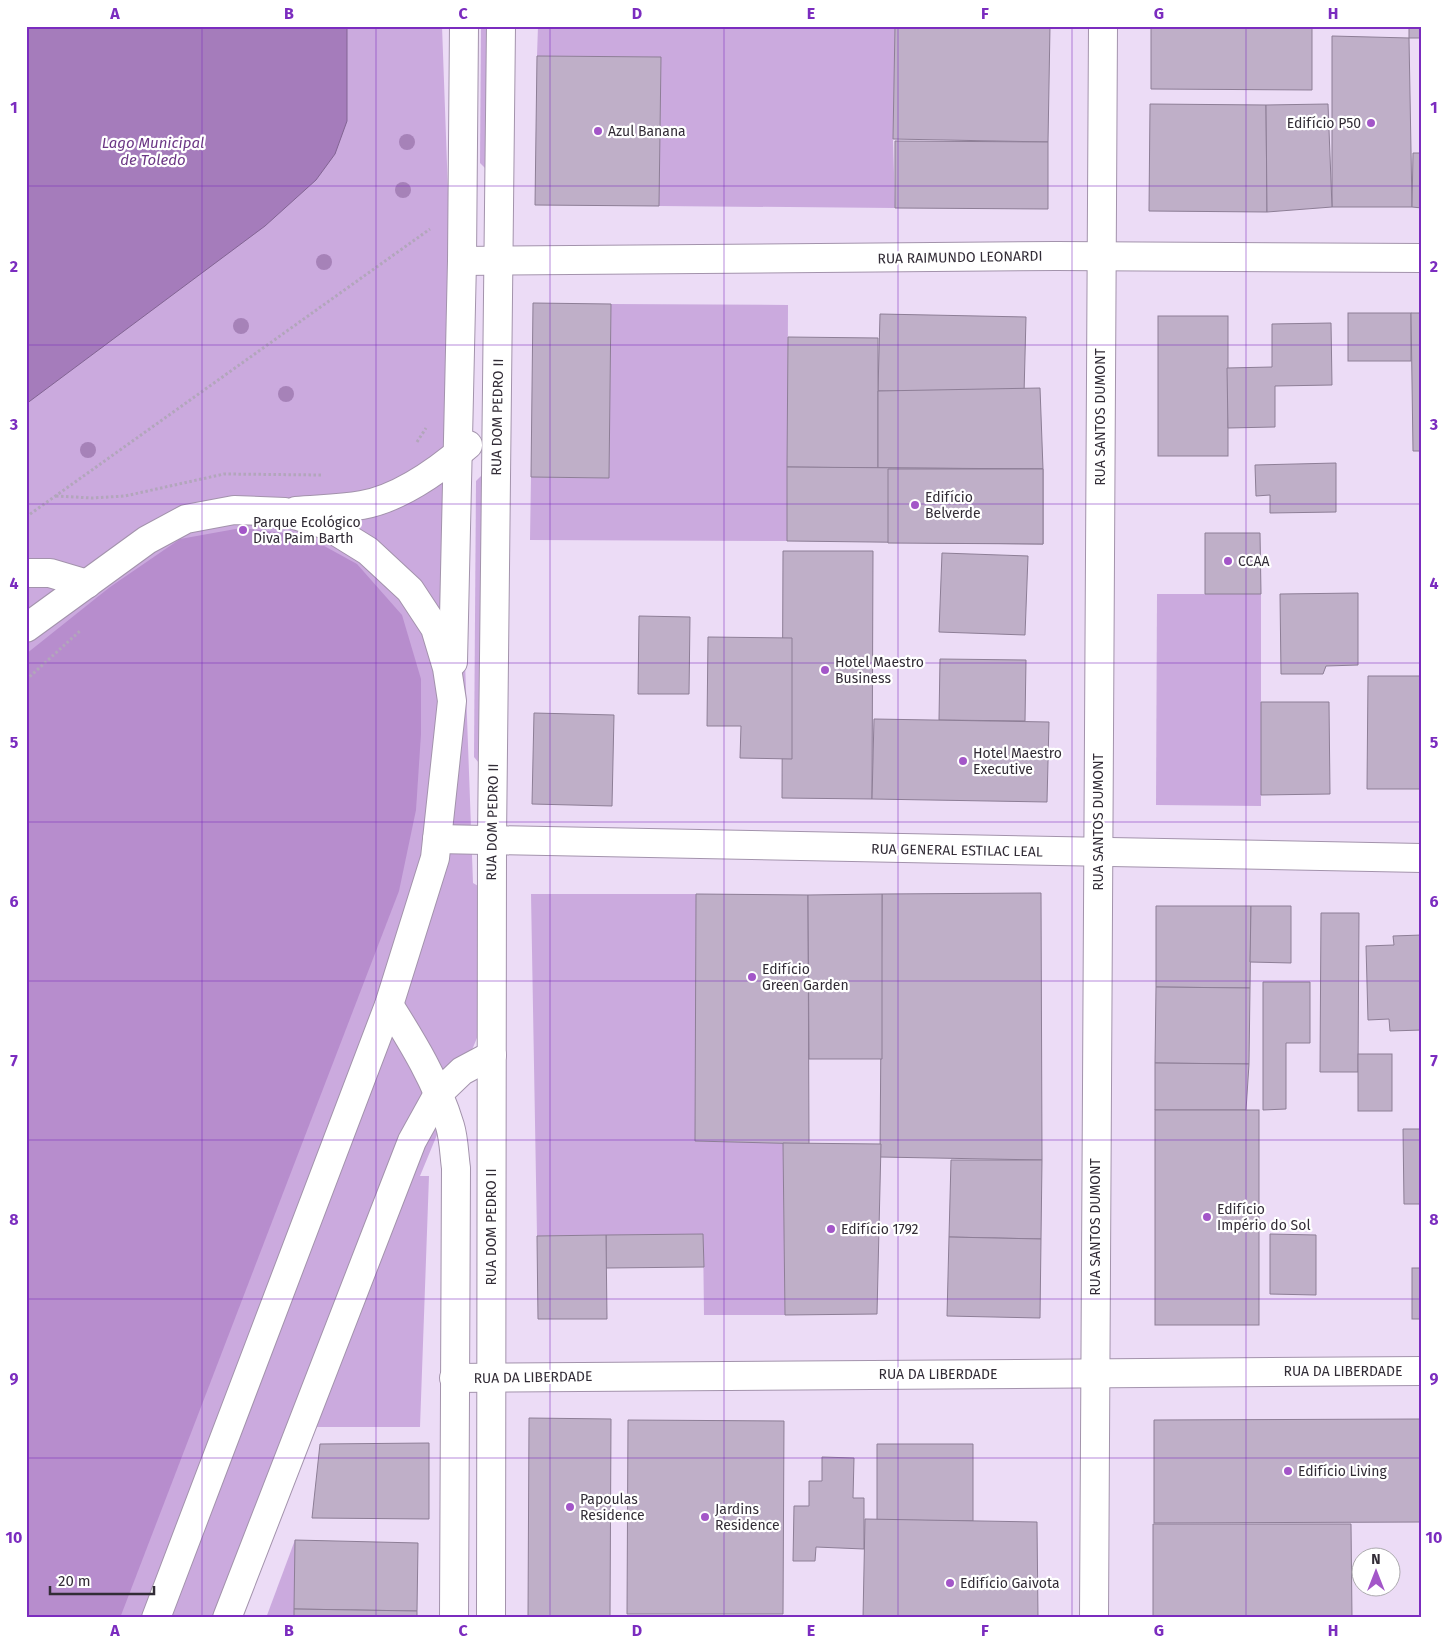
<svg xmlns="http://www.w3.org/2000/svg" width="1448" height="1644" font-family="'Fira Sans',sans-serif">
  <rect width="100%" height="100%" fill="#ecdcf6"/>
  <!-- green -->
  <g fill="#cbaade">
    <polygon points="26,26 442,26 473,883 480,887 479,1033 420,1176 429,1176 420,1427 316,1427 237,1618 26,1618"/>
    <polygon points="481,26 490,26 489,163 485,168 480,163"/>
    <polygon points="538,26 895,26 893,139 895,208 659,206 661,57 537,56"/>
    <polygon points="611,304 788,305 787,541 530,540 531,477 609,478"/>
    <polygon points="481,476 485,480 479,763 474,757 476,481"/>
    <polygon points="1157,594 1261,594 1261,806 1156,805"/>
    <polygon points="531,894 696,894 695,1141 783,1143 785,1315 704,1315 703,1234 537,1236"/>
    <polygon points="295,1540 295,1618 266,1618"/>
  </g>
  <!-- forest -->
  <polygon fill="#b78dcd" points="241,528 306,536 357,564 402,615 421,679 421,734 416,810 399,891 120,1618 26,1618 26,654 110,587 180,539"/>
  <!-- water -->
  <polygon fill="#a57cbb" stroke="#826493" points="26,26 347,26 347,121 335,154 316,180 265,226 26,404"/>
  <!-- building -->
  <g fill="#bfafc8" stroke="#8d7e96">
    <polygon points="895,26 1050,26 1048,142 893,139"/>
    <polygon points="1151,26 1312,26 1312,90 1151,89"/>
    <rect x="1409" y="26" width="13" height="12"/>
    <polygon points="1332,36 1409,38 1412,207 1332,207"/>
    <polygon points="537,56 661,57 659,206 535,205"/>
    <polygon points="1150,104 1266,105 1267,212 1149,211"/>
    <polygon points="1328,104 1332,207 1267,212 1266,105"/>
    <polygon points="895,141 1048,142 1048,209 895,208"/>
    <polygon points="1413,153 1422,153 1422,208 1412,207"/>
    <polygon points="533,303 611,304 609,478 531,477"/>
    <rect x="1348" y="313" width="63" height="48"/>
    <polygon points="1411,313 1422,313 1422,451 1413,451"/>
    <polygon points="880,314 1026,317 1024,394 878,391"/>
    <rect x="1158" y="316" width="70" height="140"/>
    <polygon points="1331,323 1332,385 1275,386 1275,427 1228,428 1227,368 1272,367 1272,324"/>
    <polygon points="788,337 878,338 878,468 787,467"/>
    <polygon points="1040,388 1043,469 878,468 878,391"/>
    <polygon points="1336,463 1336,512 1270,513 1270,495 1256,496 1255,465"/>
    <polygon points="787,467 1043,469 1043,544 787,541"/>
    <polygon points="888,469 1043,469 1043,544 888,543"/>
    <polygon points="1205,533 1260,533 1261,594 1205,594"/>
    <polygon points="783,551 873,551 872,799 782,798"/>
    <polygon points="942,553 1028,556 1025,635 939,632"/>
    <polygon points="1358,593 1358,665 1326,666 1323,674 1281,674 1280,594"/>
    <polygon points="639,616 690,617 689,694 638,694"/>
    <polygon points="708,637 792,638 792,759 740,758 741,726 707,726"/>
    <polygon points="940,659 1026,660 1025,721 939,720"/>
    <polygon points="1368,676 1421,676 1421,789 1367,789"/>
    <polygon points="1261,702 1329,702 1330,794 1261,795"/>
    <polygon points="534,713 614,715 612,806 532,804"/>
    <polygon points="874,719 1049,722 1047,802 872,799"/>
    <polygon points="1041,893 1042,1160 880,1157 882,894"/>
    <polygon points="696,894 808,895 809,1144 695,1141"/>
    <polygon points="882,894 882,1059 809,1059 808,895"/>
    <polygon points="1156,906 1251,906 1250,988 1156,987"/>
    <polygon points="1251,906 1291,906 1291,963 1250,962"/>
    <polygon points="1321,913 1359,913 1358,1072 1320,1072"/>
    <polygon points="1422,935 1422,1030 1390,1031 1389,1019 1368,1020 1366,946 1394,945 1393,936"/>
    <polygon points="1263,982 1310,982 1310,1043 1286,1043 1286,1109 1263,1110"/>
    <polygon points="1156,987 1250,988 1249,1064 1155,1063"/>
    <rect x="1358" y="1054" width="34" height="57"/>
    <polygon points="1155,1063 1249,1064 1246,1110 1155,1110"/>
    <rect x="1155" y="1110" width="104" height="215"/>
    <polygon points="1403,1129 1422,1129 1422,1204 1404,1204"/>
    <polygon points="783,1143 881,1144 877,1314 785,1315"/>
    <polygon points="951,1160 1042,1160 1041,1239 949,1237"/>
    <polygon points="703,1234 704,1267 606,1268 606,1235"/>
    <polygon points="1270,1234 1316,1235 1316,1295 1270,1294"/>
    <polygon points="606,1235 607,1319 538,1319 537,1236"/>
    <polygon points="949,1237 1041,1239 1040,1318 947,1316"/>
    <rect x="1412" y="1268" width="10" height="51"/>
    <polygon points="529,1418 611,1419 610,1618 528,1618"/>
    <polygon points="1422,1419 1422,1522 1154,1523 1154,1420"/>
    <polygon points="628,1420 784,1421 783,1614 627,1614"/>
    <polygon points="429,1443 429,1519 312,1518 320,1444"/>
    <polygon points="877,1444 973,1444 973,1521 877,1520"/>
    <polygon points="822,1457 854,1458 853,1498 864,1498 864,1549 816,1547 815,1561 793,1561 794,1506 809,1506 809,1481 822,1481"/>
    <polygon points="865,1519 1037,1522 1038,1618 863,1618"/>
    <polygon points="1153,1524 1351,1524 1352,1618 1153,1618"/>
    <polygon points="295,1540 418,1543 417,1611 294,1609"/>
    <polygon points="294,1609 417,1611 417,1618 294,1618"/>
  </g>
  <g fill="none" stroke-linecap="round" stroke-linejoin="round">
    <defs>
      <g id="minor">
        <polyline points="462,261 1056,256 1422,258"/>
        <path d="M296,511C318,509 340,509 362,505C401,498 439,470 468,445"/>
        <polyline points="26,573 50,573 87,584"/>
        <polyline points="26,628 147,540 186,519 234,510 285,512 326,525 368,551 410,590 435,628 447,668 452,701 435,858 389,1005 156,1618"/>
        <polyline points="453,662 462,261 464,26"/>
        <polyline points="437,839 1422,858"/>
        <path d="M389,1005C413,1043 437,1082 450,1126C454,1139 454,1154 456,1168L454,1618"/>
        <polyline points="454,1378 1422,1371"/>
        <polyline points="227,1618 412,1141 438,1094 462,1071 492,1055"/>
        <polyline points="491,1618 492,839 501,26"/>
        <polyline points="1094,1618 1103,26"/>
      </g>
    </defs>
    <!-- minor casing -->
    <use href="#minor" stroke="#a393ac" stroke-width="30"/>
    <!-- path -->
    <g stroke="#b2a6bb" stroke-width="3" stroke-dasharray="2.5 2.5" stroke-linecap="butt">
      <polyline points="417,442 426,428"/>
      <polyline points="56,496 92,498 125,496 224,474 323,475"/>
      <polyline points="26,517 430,229"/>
      <polyline points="26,680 81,630"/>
    </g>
    <!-- minor -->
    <use href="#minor" stroke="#fff" stroke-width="28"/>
  </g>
  <!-- trees -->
  <g fill="#a682b8">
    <circle cx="407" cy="142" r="8"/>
    <circle cx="403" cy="190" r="8"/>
    <circle cx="324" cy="262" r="8"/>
    <circle cx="241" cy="326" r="8"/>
    <circle cx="286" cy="394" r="8"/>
    <circle cx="88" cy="450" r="8"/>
  </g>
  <!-- grid -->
  <path fill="none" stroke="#7b2cbf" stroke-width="1" stroke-opacity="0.55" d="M202,26V1618M376,26V1618M550,26V1618M724,26V1618M898,26V1618M1072,26V1618M1246,26V1618M26,186H1422M26,345H1422M26,504H1422M26,663H1422M26,822H1422M26,981H1422M26,1140H1422M26,1299H1422M26,1458H1422"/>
  <!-- markers -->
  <g fill="#a356c8" stroke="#fff" stroke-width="2">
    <circle cx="1371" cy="123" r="5"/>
    <circle cx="598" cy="131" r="5"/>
    <circle cx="915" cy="505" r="5"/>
    <circle cx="243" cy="530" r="5"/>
    <circle cx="1228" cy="561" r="5"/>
    <circle cx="825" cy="670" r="5"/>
    <circle cx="963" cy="761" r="5"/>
    <circle cx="752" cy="977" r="5"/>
    <circle cx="1207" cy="1217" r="5"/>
    <circle cx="831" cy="1229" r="5"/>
    <circle cx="1288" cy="1471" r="5"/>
    <circle cx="570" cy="1507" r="5"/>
    <circle cx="705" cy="1517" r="5"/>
    <circle cx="950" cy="1583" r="5"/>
  </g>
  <g text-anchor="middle" stroke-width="4.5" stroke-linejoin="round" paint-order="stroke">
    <!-- poi labels -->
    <g font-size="14" fill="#322c36" stroke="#fff" text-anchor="start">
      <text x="1361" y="128" text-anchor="end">Edifício P50</text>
      <text x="608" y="136">Azul Banana</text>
      <text x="925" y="502">Edifício<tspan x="925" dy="16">Belverde</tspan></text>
      <text x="253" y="527">Parque Ecológico<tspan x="253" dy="16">Diva Paim Barth</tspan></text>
      <text x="1238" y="566">CCAA</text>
      <text x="835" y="667">Hotel Maestro<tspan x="835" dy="16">Business</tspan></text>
      <text x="973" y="758">Hotel Maestro<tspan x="973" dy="16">Executive</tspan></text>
      <text x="762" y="974">Edifício<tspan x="762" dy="16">Green Garden</tspan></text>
      <text x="1217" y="1214">Edifício<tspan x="1217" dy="16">Império do Sol</tspan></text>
      <text x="841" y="1234">Edifício 1792</text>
      <text x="1298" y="1476">Edifício Living</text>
      <text x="580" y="1504">Papoulas<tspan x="580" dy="16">Residence</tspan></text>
      <text x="715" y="1514">Jardins<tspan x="715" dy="16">Residence</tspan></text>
      <text x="960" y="1588">Edifício Gaivota</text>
    </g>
    <!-- street labels -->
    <g font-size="14" fill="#322c36" stroke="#fff">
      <text transform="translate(960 257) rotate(-1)" y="5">RUA RAIMUNDO LEONARDI</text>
      <text transform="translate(497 417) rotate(-89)" y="5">RUA DOM PEDRO II</text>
      <text transform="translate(1100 417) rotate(-90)" y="5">RUA SANTOS DUMONT</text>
      <text transform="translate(492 822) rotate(-89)" y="5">RUA DOM PEDRO II</text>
      <text transform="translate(1098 822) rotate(-90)" y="5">RUA SANTOS DUMONT</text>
      <text transform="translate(957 850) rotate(1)" y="5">RUA GENERAL ESTILAC LEAL</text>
      <text transform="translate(491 1227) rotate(-90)" y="5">RUA DOM PEDRO II</text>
      <text transform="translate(1095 1227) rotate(-90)" y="5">RUA SANTOS DUMONT</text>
      <text x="1343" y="1376">RUA DA LIBERDADE</text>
      <text x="938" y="1379">RUA DA LIBERDADE</text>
      <text transform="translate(533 1377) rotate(-1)" y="5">RUA DA LIBERDADE</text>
    </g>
    <!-- water labels -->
    <g font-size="15" font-style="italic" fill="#6c3785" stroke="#fff">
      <text x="153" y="148">Lago Municipal<tspan x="153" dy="17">de Toledo</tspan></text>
    </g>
  </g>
  <!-- border -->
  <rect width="1448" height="1644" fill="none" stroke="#ffffff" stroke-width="55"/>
  <!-- north arrow -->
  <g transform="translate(1376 1572)"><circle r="24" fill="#ffffff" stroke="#adabaf"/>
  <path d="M0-4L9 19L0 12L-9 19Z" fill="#a356c8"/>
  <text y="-8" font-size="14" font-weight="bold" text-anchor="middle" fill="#322c36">N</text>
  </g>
  <!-- scale -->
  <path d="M50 1586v8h104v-8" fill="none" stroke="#322c36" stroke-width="2.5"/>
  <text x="58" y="1586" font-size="15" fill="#322c36" stroke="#ffffff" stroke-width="4" paint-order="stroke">20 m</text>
  <rect x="28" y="28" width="1392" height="1588" fill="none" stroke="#7b2cbf" stroke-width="2"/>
  <g font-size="16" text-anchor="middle" font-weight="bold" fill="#7b2cbf">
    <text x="115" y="19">A</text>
    <text x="289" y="19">B</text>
    <text x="463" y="19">C</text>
    <text x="637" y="19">D</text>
    <text x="811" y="19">E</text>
    <text x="985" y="19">F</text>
    <text x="1159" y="19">G</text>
    <text x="1333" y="19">H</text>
    <text x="14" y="113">1</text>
    <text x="1434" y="113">1</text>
    <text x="14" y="272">2</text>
    <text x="1434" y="272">2</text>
    <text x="14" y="430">3</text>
    <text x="1434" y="430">3</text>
    <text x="14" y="589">4</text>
    <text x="1434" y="589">4</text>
    <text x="14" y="748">5</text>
    <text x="1434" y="748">5</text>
    <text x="14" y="907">6</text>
    <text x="1434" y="907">6</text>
    <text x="14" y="1066">7</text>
    <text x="1434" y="1066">7</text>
    <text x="14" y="1225">8</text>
    <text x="1434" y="1225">8</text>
    <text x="14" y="1384">9</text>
    <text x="1434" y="1384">9</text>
    <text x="14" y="1543">10</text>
    <text x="1434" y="1543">10</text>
    <text x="115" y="1636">A</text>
    <text x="289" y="1636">B</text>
    <text x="463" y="1636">C</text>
    <text x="637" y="1636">D</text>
    <text x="811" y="1636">E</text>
    <text x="985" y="1636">F</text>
    <text x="1159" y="1636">G</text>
    <text x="1333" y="1636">H</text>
  </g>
</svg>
